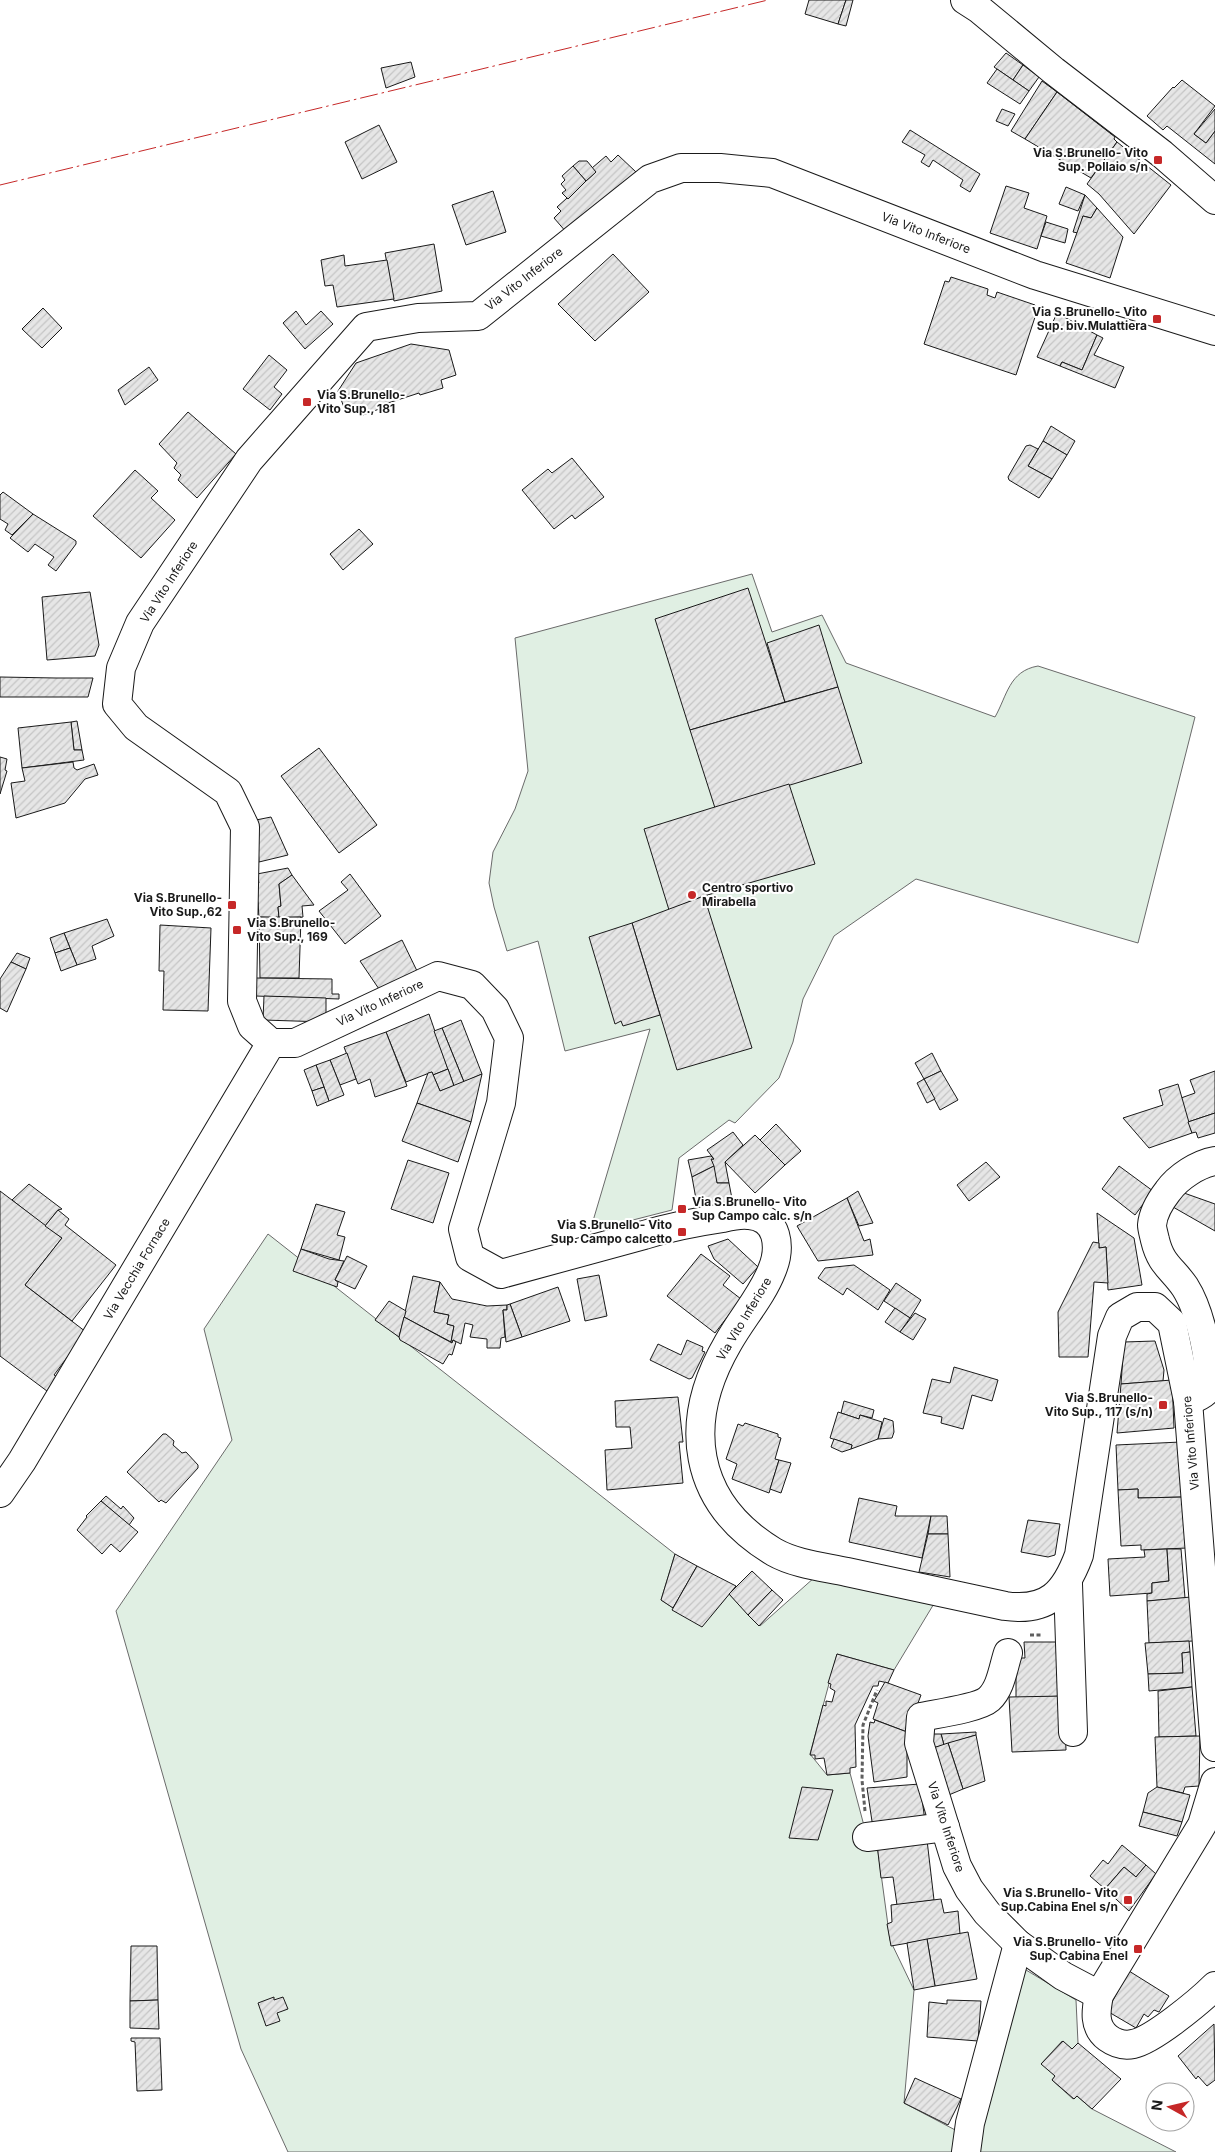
<svg xmlns="http://www.w3.org/2000/svg" width="1215" height="2152" font-family="Inter,sans-serif">
  <defs>
    <pattern id="building-hatch" width="6" height="6" patternUnits="userSpaceOnUse" patternTransform="scale(1.25)"><rect width="6" height="6" fill="#e6e6e6"/><path d="M-1 1l2-2M0 6l6-6M5 7l2-2" fill="none" stroke="#c5c5c5"/></pattern>
  </defs>
  <rect width="100%" height="100%" fill="#fff"/>
  <!-- grass -->
  <g fill="#e0efe3" stroke="#6a6a6a">
    <path d="M752,574L772,632L822,615L846,663L995,717C1007,696 1009,671 1038,666L1195,717L1138,943L916,879L834,936L803,999L793,1042L779,1078L735,1123L729,1120L679,1158L672,1210L590,1231L650,1029L565,1051L538,941L507,951L494,907L489,883L493,852L515,809L528,771L515,638Z"/>
    <polygon points="268,1234 675,1554 661,1600 702,1626 729,1594 760,1626 815,1577 935,1602 894,1670 837,1654 810,1754 827,1775 850,1773 867,1837 877,1844 890,1940 914,1990 904,2103 959,2132 1011,1961 1076,2000 1078,2043 1072,2049 1062,2041 1042,2063 1055,2076 1052,2080 1073,2099 1077,2096 1092,2109 1176,2152 288,2152 241,2049 116,1611 232,1440 204,1329"/>
  </g>
  <!-- building -->
  <g fill="url(#building-hatch)" stroke="#1a1a1a">
    <polygon points="809,0 846,0 838,24 805,14"/>
    <polygon points="846,0 853,0 846,26 838,24"/>
    <polygon points="1006,53 1023,65 1013,80 994,67"/>
    <polygon points="411,62 415,77 386,88 381,68"/>
    <polygon points="1023,65 1039,77 1029,91 1013,80"/>
    <polygon points="997,69 1029,91 1020,104 987,83"/>
    <polygon points="1182,80 1215,106 1194,134 1206,143 1215,131 1215,164 1167,126 1163,130 1147,116 1173,87 1174,88"/>
    <polygon points="1042,81 1057,92 1025,139 1011,131"/>
    <polygon points="1057,92 1115,137 1114,139 1117,142 1091,178 1025,139"/>
    <polygon points="1002,109 1015,114 1008,126 996,121"/>
    <polygon points="1215,109 1215,131 1206,143 1194,134"/>
    <polygon points="379,125 397,162 362,179 345,142"/>
    <polygon points="910,130 980,174 970,192 960,186 963,180 933,160 929,167 921,162 925,155 902,142"/>
    <polygon points="1117,142 1171,185 1134,234 1099,194 1087,184"/>
    <polygon points="618,155 636,172 567,233 554,218 561,211 557,207 596,172 592,168 606,156 611,162"/>
    <polygon points="579,161 587,161 596,172 586,181 573,166"/>
    <polygon points="573,166 586,181 568,199 562,193 566,190 561,184 565,180 562,176"/>
    <polygon points="1006,186 1029,193 1024,208 1047,216 1037,249 990,233"/>
    <polygon points="1066,187 1085,195 1078,211 1059,204"/>
    <polygon points="493,191 506,232 466,245 452,205"/>
    <polygon points="1085,195 1097,208 1091,218 1083,216 1078,233 1073,232"/>
    <polygon points="1097,208 1123,237 1110,278 1066,263 1083,216 1091,218"/>
    <polygon points="1046,222 1068,229 1065,243 1041,236"/>
    <polygon points="434,244 442,291 394,301 385,253"/>
    <polygon points="613,254 649,292 595,341 558,304"/>
    <polygon points="344,255 345,266 387,260 394,299 337,307 333,285 325,286 321,260"/>
    <polygon points="951,277 988,289 987,295 995,298 997,292 1035,305 1033,310 1037,311 1016,375 924,344 945,281 949,282"/>
    <polygon points="43,308 62,328 42,348 22,329"/>
    <polygon points="296,311 306,325 321,311 333,324 305,349 283,323"/>
    <polygon points="1057,313 1097,335 1082,370 1062,362 1060,366 1037,357"/>
    <polygon points="1097,335 1103,338 1094,355 1124,367 1115,388 1060,366 1062,362 1082,370"/>
    <polygon points="411,344 449,350 456,375 441,380 443,388 420,395 419,393 382,405 382,408 363,415 360,409 346,413 338,391 356,363"/>
    <polygon points="269,355 287,370 274,387 282,394 270,410 243,389"/>
    <polygon points="149,367 158,380 125,405 118,390"/>
    <polygon points="188,412 236,454 197,498 178,480 181,475 174,468 177,463 159,444"/>
    <polygon points="1051,426 1075,441 1067,455 1043,441"/>
    <polygon points="1043,441 1067,455 1052,479 1028,466"/>
    <polygon points="1030,445 1038,449 1028,466 1052,479 1039,498 1009,480 1008,477 1026,446"/>
    <polygon points="572,458 604,497 575,519 572,515 554,529 522,490 548,469 552,473"/>
    <polygon points="135,470 158,491 151,498 175,520 141,558 93,516"/>
    <polygon points="3,492 33,514 12,535 5,530 8,524 0,519 0,495"/>
    <polygon points="33,514 76,541 76,544 56,571 48,565 54,557 35,544 28,552 10,538"/>
    <polygon points="359,529 373,544 343,570 330,554"/>
    <polygon points="748,588 785,702 690,730 655,619"/>
    <polygon points="90,592 99,645 95,656 47,660 42,597"/>
    <polygon points="819,625 838,687 785,702 767,643"/>
    <polygon points="0,677 56,678 93,678 88,697 0,697"/>
    <polygon points="838,687 862,763 715,808 690,730"/>
    <polygon points="77,721 82,750 74,750 71,722"/>
    <polygon points="71,722 74,750 82,750 84,760 22,768 18,728"/>
    <polygon points="319,748 377,825 339,853 281,776"/>
    <polygon points="0,757 7,759 5,770 7,771 0,794"/>
    <polygon points="73,762 74,768 77,770 94,764 98,775 85,779 65,803 16,818 11,783 25,781 22,768"/>
    <polygon points="789,784 815,864 704,896 669,910 644,829"/>
    <polygon points="271,817 288,855 259,862 256,820"/>
    <polygon points="288,868 292,875 279,884 281,906 278,907 279,918 259,917 258,903 253,884 259,883 257,874"/>
    <polygon points="350,874 381,916 345,944 319,911 348,890 341,882"/>
    <polygon points="292,875 314,905 302,906 303,917 279,918 278,907 281,906 279,884"/>
    <polygon points="704,896 752,1048 677,1070 632,923"/>
    <polygon points="259,917 301,917 299,978 260,978"/>
    <polygon points="107,919 114,936 92,946 96,959 77,965 64,933"/>
    <polygon points="632,923 660,1015 623,1026 621,1021 615,1024 589,937"/>
    <polygon points="160,925 211,928 208,1011 163,1010 164,971 159,971"/>
    <polygon points="64,933 70,948 55,953 50,938"/>
    <polygon points="402,940 418,973 381,992 360,961"/>
    <polygon points="70,948 77,965 61,971 55,953"/>
    <polygon points="17,953 30,958 26,969 11,962"/>
    <polygon points="11,962 26,969 7,1012 0,1008 0,979"/>
    <polygon points="256,978 332,979 332,994 339,994 339,999 256,996"/>
    <polygon points="264,996 326,998 326,1022 263,1020"/>
    <polygon points="429,1014 448,1069 433,1075 432,1072 406,1082 386,1032"/>
    <polygon points="461,1020 482,1074 464,1082 442,1028"/>
    <polygon points="442,1028 464,1082 454,1086 434,1031"/>
    <polygon points="386,1032 407,1086 375,1097 370,1079 358,1084 344,1047"/>
    <polygon points="347,1053 356,1079 340,1085 330,1060"/>
    <polygon points="932,1053 941,1071 924,1079 915,1063"/>
    <polygon points="330,1060 344,1095 329,1101 316,1065"/>
    <polygon points="316,1065 324,1087 312,1091 304,1070"/>
    <polygon points="448,1069 454,1086 440,1091 433,1075"/>
    <polygon points="941,1071 958,1100 940,1110 924,1079"/>
    <polygon points="1215,1071 1215,1113 1188,1122 1181,1098 1195,1093 1190,1080"/>
    <polygon points="432,1072 440,1091 482,1074 471,1122 417,1103 428,1073"/>
    <polygon points="924,1079 935,1099 927,1103 917,1083"/>
    <polygon points="1178,1084 1192,1133 1149,1148 1123,1118 1163,1105 1159,1090"/>
    <polygon points="324,1087 329,1101 317,1106 312,1091"/>
    <polygon points="417,1103 471,1122 458,1162 402,1141"/>
    <polygon points="1215,1113 1215,1133 1198,1138 1196,1132 1192,1133 1188,1122"/>
    <polygon points="776,1124 801,1151 785,1165 760,1140"/>
    <polygon points="733,1132 743,1145 725,1162 729,1183 717,1183 711,1159 714,1159 707,1150"/>
    <polygon points="755,1135 785,1165 755,1193 725,1162"/>
    <polygon points="711,1156 714,1159 711,1159 714,1166 692,1177 688,1160"/>
    <polygon points="408,1160 449,1173 433,1223 391,1209"/>
    <polygon points="986,1162 1000,1177 969,1201 957,1185"/>
    <polygon points="714,1166 717,1183 729,1183 733,1204 698,1210 692,1177"/>
    <polygon points="1119,1166 1153,1191 1135,1215 1102,1189"/>
    <polygon points="29,1184 62,1209 58,1210 45,1226 12,1200"/>
    <polygon points="0,1191 62,1238 25,1285 86,1332 54,1375 65,1381 55,1397 0,1356"/>
    <polygon points="858,1191 873,1223 859,1226 847,1198"/>
    <polygon points="1184,1193 1215,1204 1215,1231 1173,1207"/>
    <polygon points="847,1198 864,1241 870,1239 873,1255 818,1261 797,1226"/>
    <polygon points="316,1204 345,1212 337,1235 345,1237 339,1260 301,1249"/>
    <polygon points="58,1210 69,1219 65,1225 116,1265 72,1321 25,1285 62,1238 45,1226"/>
    <polygon points="1097,1213 1134,1238 1142,1285 1108,1290 1106,1247 1099,1248"/>
    <polygon points="728,1239 758,1267 743,1284 714,1259 708,1246"/>
    <polygon points="1093,1242 1099,1243 1099,1248 1106,1247 1108,1283 1094,1282 1088,1357 1059,1357 1058,1312"/>
    <polygon points="301,1249 329,1259 344,1261 335,1280 338,1282 337,1287 293,1271"/>
    <polygon points="701,1254 730,1276 723,1285 741,1299 715,1333 667,1296"/>
    <polygon points="347,1256 367,1266 355,1289 335,1280"/>
    <polygon points="854,1265 890,1290 878,1310 847,1288 843,1295 818,1278 825,1268"/>
    <polygon points="599,1275 607,1316 585,1321 577,1279"/>
    <polygon points="413,1276 440,1282 434,1312 449,1315 447,1324 454,1326 451,1342 404,1317"/>
    <polygon points="440,1282 452,1299 487,1306 507,1305 507,1310 503,1310 505,1337 501,1338 500,1348 487,1348 487,1339 470,1337 473,1325 465,1323 461,1344 453,1340 452,1343 451,1342 454,1326 447,1324 449,1315 434,1312"/>
    <polygon points="896,1283 921,1300 910,1318 884,1301"/>
    <polygon points="558,1287 570,1321 522,1337 510,1304"/>
    <polygon points="389,1301 406,1311 399,1337 375,1320"/>
    <polygon points="510,1304 522,1337 506,1342 503,1310 507,1310 507,1305"/>
    <polygon points="895,1308 910,1318 900,1332 885,1322"/>
    <polygon points="915,1313 926,1319 913,1340 900,1332"/>
    <polygon points="404,1317 452,1343 453,1340 456,1342 452,1355 449,1354 443,1364 400,1340 399,1337"/>
    <polygon points="687,1340 703,1347 702,1351 705,1352 692,1378 689,1379 650,1360 658,1344 681,1355"/>
    <polygon points="1155,1341 1164,1370 1163,1381 1121,1384 1124,1342"/>
    <polygon points="954,1367 998,1380 992,1401 972,1395 963,1429 941,1423 942,1417 923,1413 932,1379 950,1383"/>
    <polygon points="1172,1380 1174,1428 1117,1433 1121,1384"/>
    <polygon points="678,1397 683,1442 679,1442 683,1483 607,1490 605,1450 632,1448 630,1427 616,1427 615,1401"/>
    <polygon points="844,1401 874,1410 872,1418 860,1415 859,1419 841,1413"/>
    <polygon points="838,1412 859,1419 860,1415 882,1422 878,1439 851,1449 852,1445 830,1438"/>
    <polygon points="884,1418 893,1421 894,1432 892,1438 878,1439"/>
    <polygon points="745,1423 778,1434 778,1437 781,1438 775,1459 779,1460 769,1493 732,1479 737,1464 726,1459 738,1424 743,1426"/>
    <polygon points="163,1434 166,1434 174,1441 173,1445 182,1453 186,1452 198,1465 198,1468 166,1503 161,1500 159,1502 127,1472"/>
    <polygon points="834,1439 852,1445 851,1449 842,1452 831,1447"/>
    <polygon points="1181,1442 1184,1497 1138,1498 1138,1489 1118,1490 1116,1445"/>
    <polygon points="779,1460 791,1463 781,1493 770,1489"/>
    <polygon points="1138,1489 1138,1498 1184,1497 1187,1548 1141,1550 1141,1545 1121,1546 1118,1490"/>
    <polygon points="106,1496 121,1509 123,1506 134,1518 129,1525 101,1501"/>
    <polygon points="859,1498 897,1506 895,1516 931,1516 922,1558 849,1542"/>
    <polygon points="101,1501 138,1532 120,1552 111,1544 102,1554 77,1530 87,1517 86,1516"/>
    <polygon points="931,1516 947,1516 948,1534 928,1534"/>
    <polygon points="1028,1520 1060,1524 1055,1555 1048,1557 1021,1552"/>
    <polygon points="928,1534 948,1534 950,1577 919,1572"/>
    <polygon points="1167,1549 1169,1581 1152,1583 1152,1593 1110,1596 1108,1559 1145,1557 1144,1550"/>
    <polygon points="1167,1549 1181,1549 1185,1598 1147,1601 1147,1594 1152,1593 1152,1583 1169,1581"/>
    <polygon points="675,1554 697,1566 673,1608 661,1600"/>
    <polygon points="697,1566 736,1586 702,1627 672,1610"/>
    <polygon points="752,1571 772,1590 748,1615 729,1594"/>
    <polygon points="772,1590 783,1600 759,1626 748,1615"/>
    <polygon points="1191,1597 1193,1641 1149,1643 1147,1601"/>
    <polygon points="1189,1641 1190,1652 1182,1653 1183,1673 1148,1674 1145,1643"/>
    <polygon points="1024,1642 1061,1642 1064,1696 1016,1698 1016,1658 1025,1658"/>
    <polygon points="1190,1652 1192,1687 1149,1691 1148,1674 1183,1673 1182,1653"/>
    <polygon points="837,1654 894,1670 888,1683 879,1681 878,1686 873,1686 855,1725 856,1767 850,1768 850,1773 827,1775 824,1758 815,1759 815,1755 810,1755 823,1705 826,1706 826,1701 832,1702 835,1691 830,1688 831,1684 828,1683"/>
    <polygon points="885,1682 921,1695 907,1732 873,1719 878,1703 874,1701"/>
    <polygon points="1192,1687 1196,1736 1159,1737 1158,1691"/>
    <polygon points="1064,1696 1066,1750 1012,1752 1009,1697"/>
    <polygon points="875,1720 907,1732 907,1777 874,1782 868,1736 870,1722 874,1723"/>
    <polygon points="976,1732 976,1735 944,1745 941,1734"/>
    <polygon points="933,1734 941,1734 944,1745 933,1748"/>
    <polygon points="976,1735 985,1781 963,1789 948,1743"/>
    <polygon points="1200,1736 1199,1786 1185,1787 1183,1793 1157,1787 1155,1737"/>
    <polygon points="948,1743 963,1789 944,1797 933,1748"/>
    <polygon points="920,1784 925,1821 873,1828 867,1788"/>
    <polygon points="802,1787 833,1790 818,1840 789,1838"/>
    <polygon points="1157,1787 1190,1795 1182,1822 1143,1812 1148,1793"/>
    <polygon points="1143,1812 1182,1822 1177,1836 1139,1826"/>
    <polygon points="927,1840 934,1900 897,1905 893,1877 881,1878 877,1844"/>
    <polygon points="1122,1845 1146,1865 1136,1877 1124,1867 1105,1889 1090,1876 1103,1860 1108,1864"/>
    <polygon points="1146,1865 1156,1874 1129,1911 1105,1889 1124,1867 1136,1877"/>
    <polygon points="941,1899 944,1913 958,1911 960,1934 891,1946 887,1924 892,1922 891,1905"/>
    <polygon points="968,1932 977,1979 935,1986 927,1939"/>
    <polygon points="927,1939 935,1986 914,1990 907,1943"/>
    <polygon points="131,1946 157,1946 158,2000 130,2001"/>
    <polygon points="1129,1971 1169,1996 1159,2012 1154,2010 1148,2017 1144,2014 1136,2028 1107,2011"/>
    <polygon points="274,1997 274,2000 283,1997 288,2009 277,2013 280,2021 266,2026 258,2003"/>
    <polygon points="158,2000 159,2029 130,2028 130,2001"/>
    <polygon points="947,2000 981,2001 978,2041 927,2037 929,2002 947,2004"/>
    <polygon points="1214,2024 1215,2080 1207,2086 1198,2076 1196,2079 1178,2056"/>
    <polygon points="131,2038 160,2038 162,2090 137,2091 135,2042 131,2041"/>
    <polygon points="1063,2041 1072,2049 1078,2043 1121,2079 1092,2109 1077,2096 1074,2099 1052,2080 1055,2076 1041,2064"/>
    <polygon points="915,2078 961,2099 948,2125 904,2103"/>
  </g>
  <g fill="none" stroke-linecap="round" stroke-linejoin="round">
    <defs>
      <g id="minor">
        <polyline points="965,0 979,9 1054,71 1162,154 1215,200"/>
        <path d="M1215,331L1035,275L772,173L720,168H681L650,179L478,316L418,318L366,327L249,460L140,623L121,668L117,704L136,727L228,792L245,827L242,1001L252,1026L271,1043H295L438,976L472,985L495,1009L509,1038L501,1103L463,1229L470,1257L501,1274C548,1261 596,1248 644,1235C670,1227 696,1222 723,1218C731,1216 741,1214 749,1215C779,1217 781,1248 772,1270C762,1296 742,1318 728,1343C682,1422 691,1502 774,1552C795,1564 824,1567 847,1572C900,1583 952,1595 1005,1606C1048,1612 1065,1593 1079,1555L1112,1336L1120,1317L1137,1307H1155L1172,1323L1188,1401L1215,1747"/>
        <path d="M1188,1401C1193,1399 1201,1396 1205,1392C1215,1368 1199,1309 1185,1287C1172,1268 1161,1265 1155,1240C1154,1235 1152,1229 1152,1225C1153,1213 1161,1200 1168,1191C1178,1177 1198,1164 1215,1161"/>
        <polyline points="0,1493 22,1461 271,1043"/>
        <polyline points="1068,1584 1073,1732"/>
        <path d="M1008,1653C1003,1668 1001,1688 989,1699C979,1708 935,1714 921,1717L919,1743L957,1866L969,1889L987,1913L1018,1944L1063,1976L1099,1995"/>
        <path d="M1215,1782L1202,1825L1099,1995C1096,2010 1093,2027 1108,2038C1115,2043 1124,2046 1133,2044C1153,2040 1200,2001 1215,1986"/>
        <polyline points="867,1837 945,1827"/>
        <polyline points="966,2152 970,2123 1018,1944"/>
      </g>
    </defs>
    <!-- minor casing -->
    <use href="#minor" stroke="#1a1a1a" stroke-width="30"/>
    <!-- path -->
    <g stroke="#5f5f5f" stroke-width="3" stroke-dasharray="4 2.5" stroke-linecap="butt">
      <polyline points="1030,1635 1043,1635"/>
      <polyline points="865,1811 862,1780 863,1725 877,1690"/>
    </g>
    <!-- minor -->
    <use href="#minor" stroke="#fff" stroke-width="28"/>
    <!-- power -->
    <polyline stroke="#c62828" stroke-width="1" stroke-dasharray="18 4 2.5 4" stroke-linecap="butt" points="0,185 768,0"/>
  </g>
  <!-- markers -->
  <g fill="#c62828" stroke="#fff" stroke-width="2">
    <rect x="1153" y="155" width="10" height="10" rx="2.5"/>
    <rect x="1152" y="314" width="10" height="10" rx="2.5"/>
    <rect x="302" y="397" width="10" height="10" rx="2.5"/>
    <circle cx="692" cy="895" r="5"/>
    <rect x="227" y="900" width="10" height="10" rx="2.5"/>
    <rect x="232" y="925" width="10" height="10" rx="2.5"/>
    <rect x="677" y="1204" width="10" height="10" rx="2.5"/>
    <rect x="677" y="1227" width="10" height="10" rx="2.5"/>
    <rect x="1158" y="1400" width="10" height="10" rx="2.5"/>
    <rect x="1123" y="1895" width="10" height="10" rx="2.5"/>
    <rect x="1133" y="1944" width="10" height="10" rx="2.5"/>
  </g>
  <g text-anchor="middle" stroke-width="4" stroke-linejoin="round" paint-order="stroke">
    <!-- poi labels -->
    <g font-size="12" font-weight="bold" fill="#1a1a1a" stroke="#fff" text-anchor="end">
      <text x="1148" y="157">Via S.Brunello- Vito<tspan x="1148" dy="14">Sup. Pollaio s/n</tspan></text>
      <text x="1147" y="316">Via S.Brunello- Vito<tspan x="1147" dy="14">Sup. biv.Mulattiera</tspan></text>
      <text x="317" y="399" text-anchor="start">Via S.Brunello-<tspan x="317" dy="14">Vito Sup., 181</tspan></text>
      <text x="702" y="892" text-anchor="start">Centro sportivo<tspan x="702" dy="14">Mirabella</tspan></text>
      <text x="222" y="902">Via S.Brunello-<tspan x="222" dy="14">Vito Sup.,62</tspan></text>
      <text x="247" y="927" text-anchor="start">Via S.Brunello-<tspan x="247" dy="14">Vito Sup., 169</tspan></text>
      <text x="692" y="1206" text-anchor="start">Via S.Brunello- Vito<tspan x="692" dy="14">Sup Campo calc. s/n</tspan></text>
      <text x="672" y="1229">Via S.Brunello- Vito<tspan x="672" dy="14">Sup. Campo calcetto</tspan></text>
      <text x="1153" y="1402">Via S.Brunello-<tspan x="1153" dy="14">Vito Sup., 117 (s/n)</tspan></text>
      <text x="1118" y="1897">Via S.Brunello- Vito<tspan x="1118" dy="14">Sup.Cabina Enel s/n</tspan></text>
      <text x="1128" y="1946">Via S.Brunello- Vito<tspan x="1128" dy="14">Sup. Cabina Enel</tspan></text>
    </g>
    <!-- street labels -->
    <g font-size="12" fill="#1a1a1a" stroke="#fff">
      <text transform="translate(926 233) rotate(21)" y="4">Via Vito Inferiore</text>
      <text transform="translate(524 279) rotate(-38)" y="4">Via Vito Inferiore</text>
      <text transform="translate(169 582) rotate(-57)" y="4">Via Vito Inferiore</text>
      <text transform="translate(380 1003) rotate(-25)" y="4">Via Vito Inferiore</text>
      <text transform="translate(137 1269) rotate(-59)" y="4">Via Vecchia Fornace</text>
      <text transform="translate(744 1319) rotate(-59)" y="4">Via Vito Inferiore</text>
      <text transform="translate(1191 1443) rotate(-95)" y="4">Via Vito Inferiore</text>
      <text transform="translate(946 1827) rotate(72)" y="4">Via Vito Inferiore</text>
    </g>
  </g>
  <!-- north arrow -->
  <g transform="translate(1170 2107) rotate(278)"><circle r="24" fill="#ffffff" stroke="#a3a3a3"/>
  <path d="M0-4L9 19L0 12L-9 19Z" fill="#c62828"/>
  <text y="-8" font-size="14" font-weight="bold" text-anchor="middle" fill="#1a1a1a">N</text>
  </g>
</svg>
